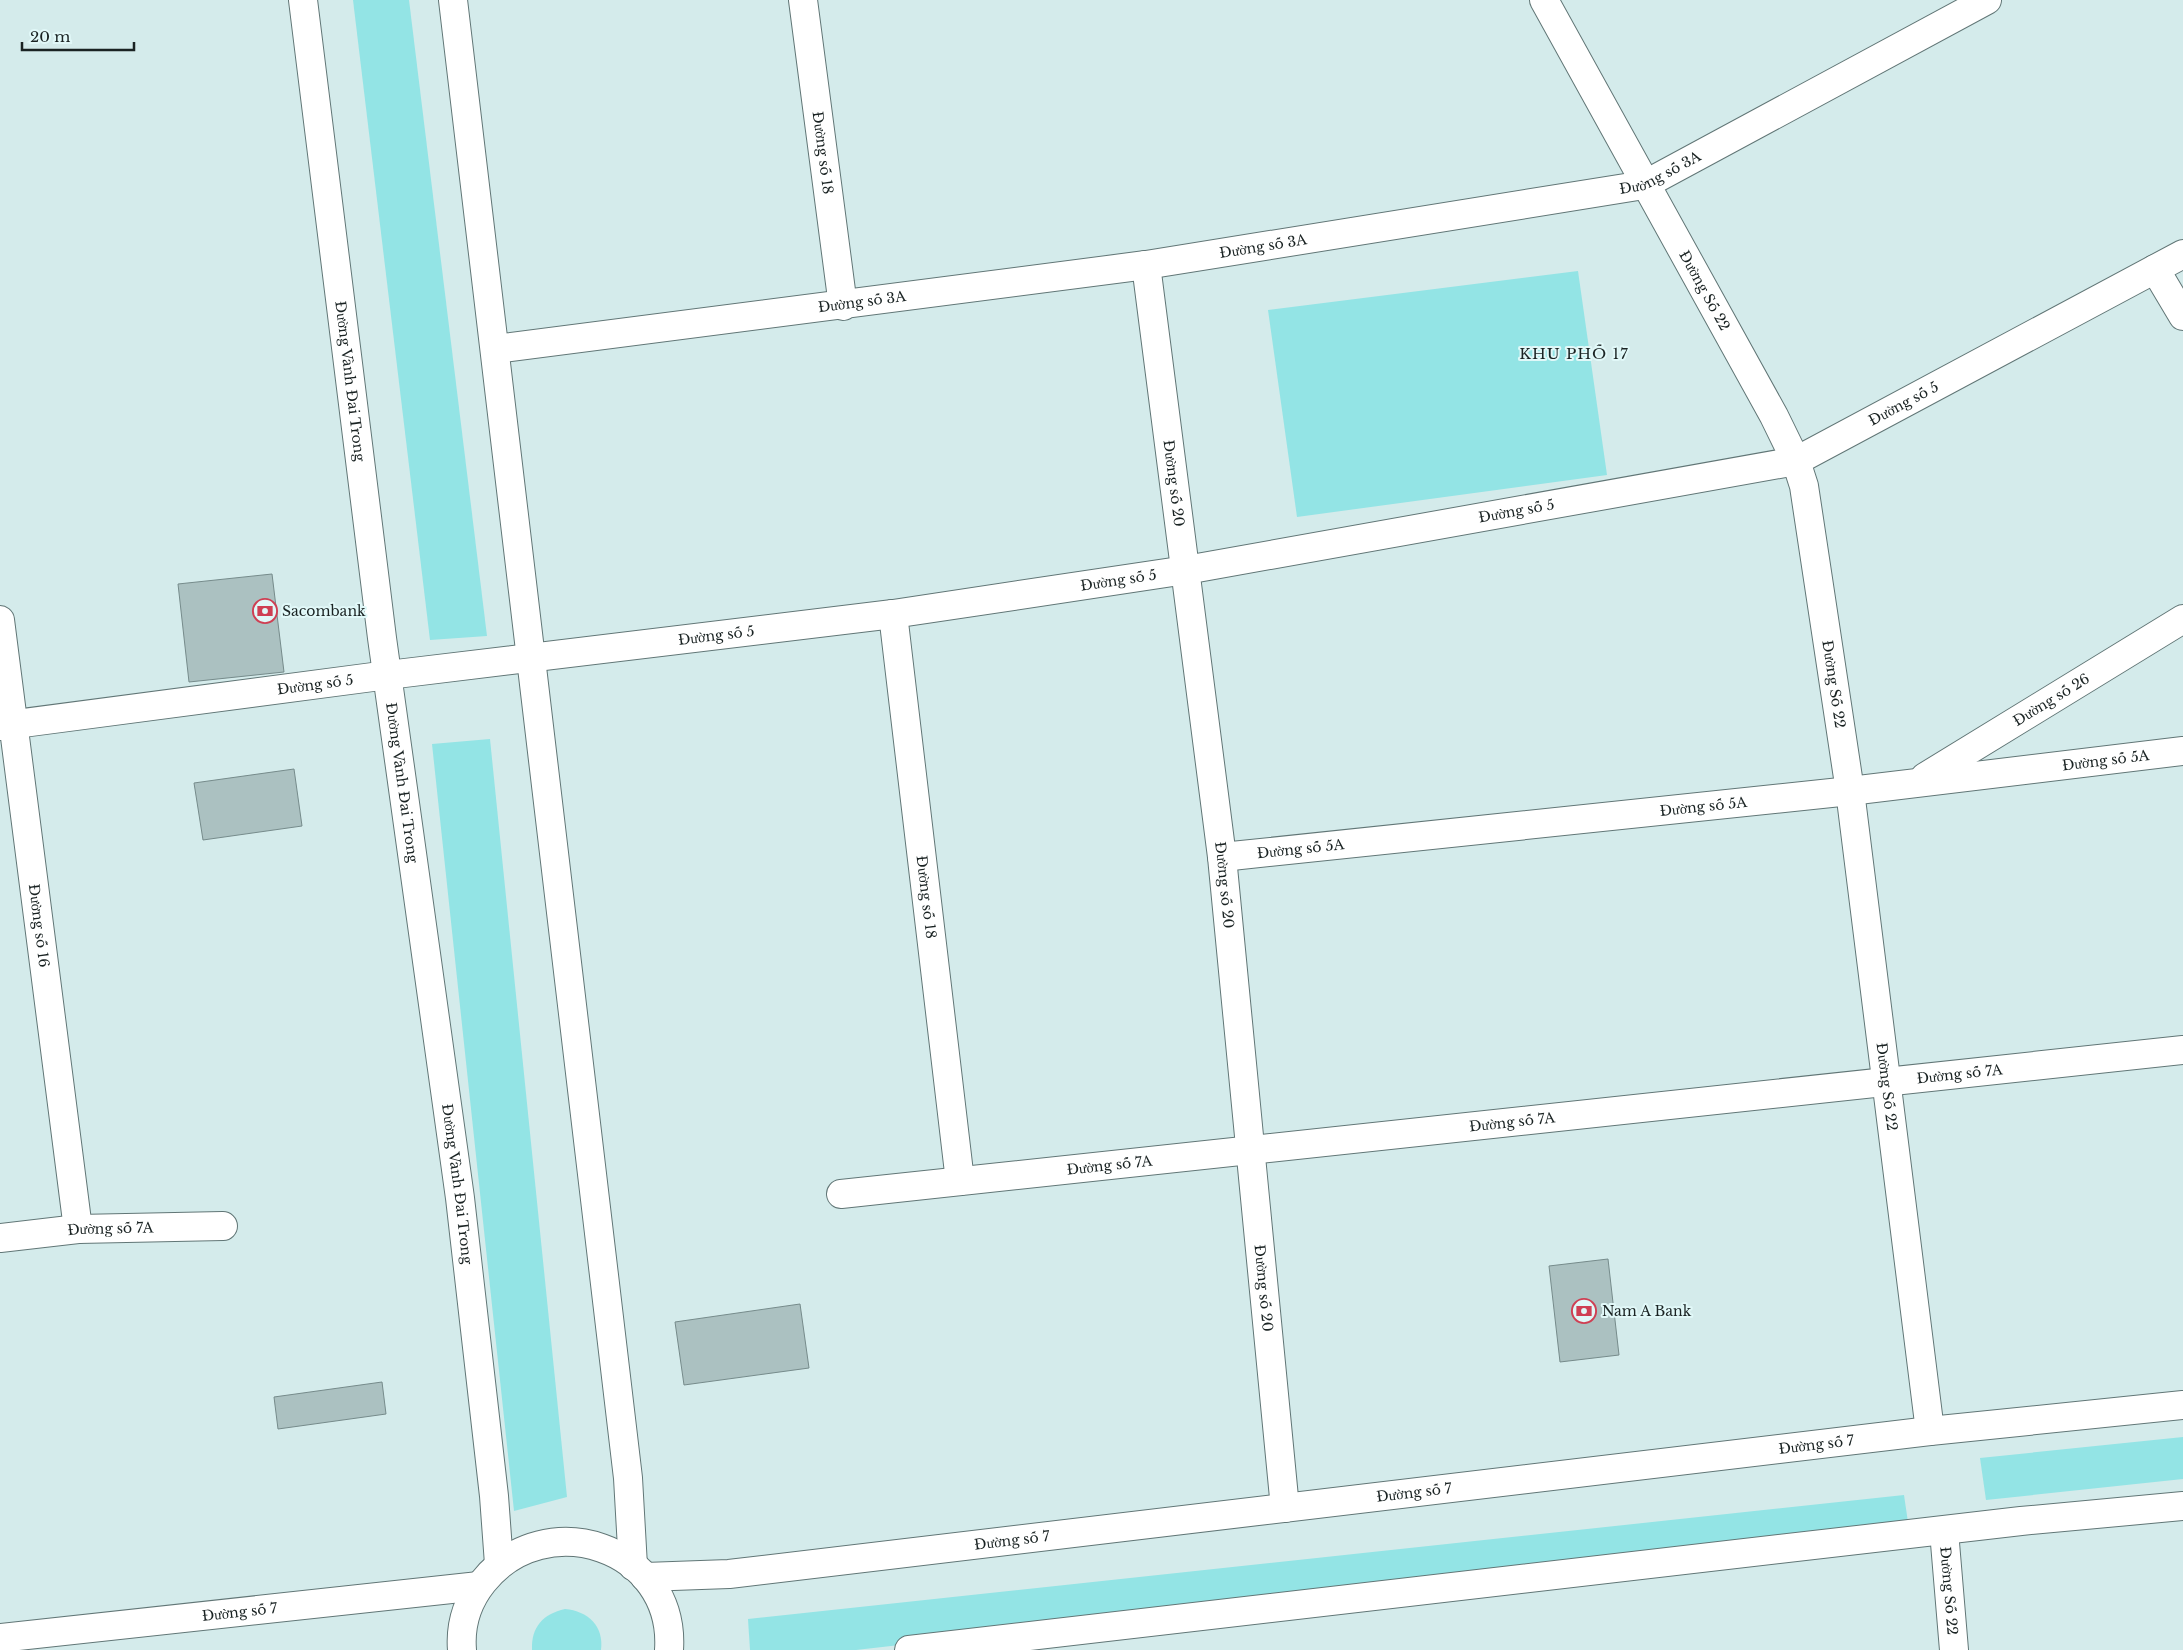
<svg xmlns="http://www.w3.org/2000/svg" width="2183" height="1650" font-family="'Libre Baskerville',serif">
  <rect width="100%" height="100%" fill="#d4ebeb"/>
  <!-- green -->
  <g fill="#93e4e5">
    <polygon points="353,0 409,0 487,636 430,640"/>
    <polygon points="1578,271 1607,475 1297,517 1268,310"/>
    <polygon points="490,739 567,1497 514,1511 432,744"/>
    <polygon points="2183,1437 2183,1479 1986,1500 1980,1458"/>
    <polygon points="1904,1495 1909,1529 856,1650 750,1650 748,1619"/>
    <path d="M565,1609C588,1611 604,1626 601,1650H532C531,1627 543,1614 565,1609Z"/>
  </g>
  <!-- building -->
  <g fill="#abc1c1" stroke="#768b8b">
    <polygon points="272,574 284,672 189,682 178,584"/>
    <polygon points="294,769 302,826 203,840 194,783"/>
    <polygon points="1608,1259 1619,1355 1560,1362 1549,1266"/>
    <polygon points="800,1304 809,1368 684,1385 675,1322"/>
    <polygon points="382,1382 386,1414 278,1429 274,1397"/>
  </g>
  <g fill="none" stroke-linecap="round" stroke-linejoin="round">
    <defs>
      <g id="street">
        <path id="s1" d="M803,0L843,306"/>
        <path id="s2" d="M1544,0L1774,416L1796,461L1804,486L1850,791L1930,1431"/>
        <path id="s3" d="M1146,265L1222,857L1285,1508"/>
        <polyline points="2155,269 2183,316"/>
        <path id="s4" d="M495,349L1146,265L1644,185L1987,0"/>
        <path id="s5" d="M893,614L960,1181"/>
        <path id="s6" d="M0,620L78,1229"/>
        <path id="s7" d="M0,726L388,675L893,614L1186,570L1796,461L2183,254"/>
        <path id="s8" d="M1925,777L2183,619"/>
        <path id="s9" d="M1222,857L1850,791L2183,751"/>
        <path id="s10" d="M841,1194L2183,1050"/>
        <path id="s11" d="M0,1238L78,1229L223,1226"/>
        <path id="s12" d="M1944,1531L1954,1650"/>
      </g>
      <g id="secondary">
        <path id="s13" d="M303,0L382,638L460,1198L494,1496L499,1564"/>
        <polyline points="453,0 628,1478 633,1566"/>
        <path id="s14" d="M645,1577L729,1574L1930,1431L2183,1405"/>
        <path id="s15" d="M0,1638L479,1586"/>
        <path d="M462,1650C460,1625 467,1602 483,1582C545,1504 676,1547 669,1650"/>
        <polyline points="909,1650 2021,1521 2183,1506"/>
      </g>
    </defs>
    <!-- street casing -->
    <use href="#street" stroke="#617676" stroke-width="30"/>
    <!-- secondary casing -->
    <use href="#secondary" stroke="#617676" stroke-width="30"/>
    <!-- street -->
    <use href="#street" stroke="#fff" stroke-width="28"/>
    <!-- secondary -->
    <use href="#secondary" stroke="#fff" stroke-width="28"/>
  </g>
  <!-- icons -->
  <defs>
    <symbol id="bank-ring" viewBox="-11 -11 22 22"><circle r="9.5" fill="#e1f8f8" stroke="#cf3f53" stroke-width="1.5"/><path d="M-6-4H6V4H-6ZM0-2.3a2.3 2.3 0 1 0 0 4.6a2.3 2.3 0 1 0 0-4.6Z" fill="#cf3f53"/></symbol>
  </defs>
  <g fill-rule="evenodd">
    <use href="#bank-ring" x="251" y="597" width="28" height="28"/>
    <use href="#bank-ring" x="1570" y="1297" width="28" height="28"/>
  </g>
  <g text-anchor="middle" stroke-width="4" stroke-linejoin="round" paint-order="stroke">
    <!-- street labels -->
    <g font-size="14" fill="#1a2323" stroke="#e1f8f8">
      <text dy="5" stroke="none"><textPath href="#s1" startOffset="154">Đường số 18</textPath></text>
      <text dy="5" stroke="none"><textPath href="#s4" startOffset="1180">Đường số 3A</textPath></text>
      <text dy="5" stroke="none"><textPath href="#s4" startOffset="775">Đường số 3A</textPath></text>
      <text dy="5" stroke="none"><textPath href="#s2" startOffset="332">Đường Số 22</textPath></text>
      <text dy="5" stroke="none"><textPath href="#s4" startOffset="370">Đường số 3A</textPath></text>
      <text dy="5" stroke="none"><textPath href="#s13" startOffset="384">Đường Vành Đai Trong</textPath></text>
      <text dy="5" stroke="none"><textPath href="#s7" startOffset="1938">Đường số 5</textPath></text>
      <text dy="5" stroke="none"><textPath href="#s3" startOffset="220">Đường số 20</textPath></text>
      <text dy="5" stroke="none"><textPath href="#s7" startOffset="1532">Đường số 5</textPath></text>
      <text dy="5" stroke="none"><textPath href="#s7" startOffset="1128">Đường số 5</textPath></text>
      <text dy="5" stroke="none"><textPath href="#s7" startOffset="722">Đường số 5</textPath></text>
      <text dy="5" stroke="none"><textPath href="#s7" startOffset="318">Đường số 5</textPath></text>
      <text dy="5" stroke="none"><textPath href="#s2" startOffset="752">Đường Số 22</textPath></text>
      <text dy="5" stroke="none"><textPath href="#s8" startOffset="148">Đường số 26</textPath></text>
      <text dy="5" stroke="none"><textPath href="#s9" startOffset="889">Đường số 5A</textPath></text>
      <text dy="5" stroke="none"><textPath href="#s13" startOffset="789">Đường Vành Đai Trong</textPath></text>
      <text dy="5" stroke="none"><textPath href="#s9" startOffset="484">Đường số 5A</textPath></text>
      <text dy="5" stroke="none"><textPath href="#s9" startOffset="79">Đường số 5A</textPath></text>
      <text dy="5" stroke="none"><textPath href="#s3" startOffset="625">Đường số 20</textPath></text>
      <text dy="5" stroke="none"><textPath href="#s5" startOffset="285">Đường số 18</textPath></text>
      <text dy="5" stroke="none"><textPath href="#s6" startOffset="308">Đường số 16</textPath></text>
      <text dy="5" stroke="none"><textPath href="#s10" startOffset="1125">Đường số 7A</textPath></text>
      <text dy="5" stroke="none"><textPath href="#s2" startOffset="1158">Đường Số 22</textPath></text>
      <text dy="5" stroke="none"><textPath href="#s10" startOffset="675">Đường số 7A</textPath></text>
      <text dy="5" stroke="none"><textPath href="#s10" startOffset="270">Đường số 7A</textPath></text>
      <text dy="5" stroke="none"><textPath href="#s13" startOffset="1194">Đường Vành Đai Trong</textPath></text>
      <text dy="5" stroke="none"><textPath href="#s11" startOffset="111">Đường số 7A</textPath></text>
      <text dy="5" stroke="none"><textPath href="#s3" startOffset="1030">Đường số 20</textPath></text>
      <text dy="5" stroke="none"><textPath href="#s14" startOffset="1179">Đường số 7</textPath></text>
      <text dy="5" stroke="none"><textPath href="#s14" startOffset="774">Đường số 7</textPath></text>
      <text dy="5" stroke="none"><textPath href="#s14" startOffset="369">Đường số 7</textPath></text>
      <text dy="5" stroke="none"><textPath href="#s12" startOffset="60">Đường Số 22</textPath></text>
      <text dy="5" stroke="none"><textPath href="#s15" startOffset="241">Đường số 7</textPath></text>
    </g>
    <!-- poi labels -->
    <g font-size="14" fill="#1a2323" stroke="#e1f8f8" text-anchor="start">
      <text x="282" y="616">Sacombank</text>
      <text x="1602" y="1316">Nam A Bank</text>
    </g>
    <!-- neighbourhood labels -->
    <g font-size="15" letter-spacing="1" fill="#1a2323" stroke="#e1f8f8">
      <text x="1574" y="359">KHU PHỐ 17</text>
    </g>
  </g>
  <!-- scale -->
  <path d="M22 42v8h112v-8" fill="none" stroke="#1a2323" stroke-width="2.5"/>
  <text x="30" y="42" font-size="15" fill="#1a2323" stroke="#e1f8f8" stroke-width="4" paint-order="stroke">20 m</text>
</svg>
